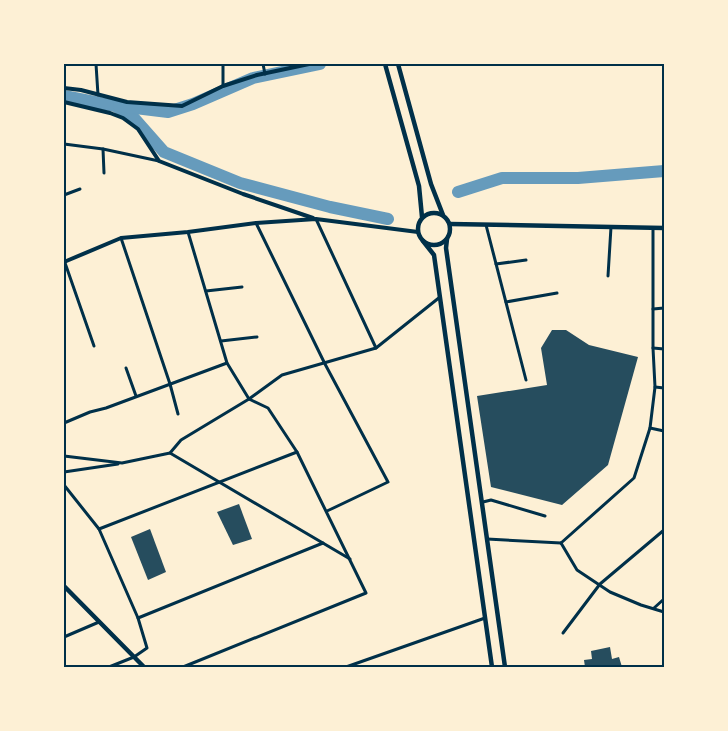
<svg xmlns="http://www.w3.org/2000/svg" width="728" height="731" font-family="Figtree,sans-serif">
  <rect width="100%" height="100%" fill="#fdf0d5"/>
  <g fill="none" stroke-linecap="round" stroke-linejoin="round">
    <!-- river -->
    <g stroke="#669bbc" stroke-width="12">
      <polyline points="64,96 115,106 134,118 164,152 240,183 330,207 388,219"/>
      <polyline points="119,106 168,112 193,104 253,78 320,64"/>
      <polyline points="458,192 502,178 578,178 664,171"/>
    </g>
  </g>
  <!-- building -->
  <g fill="#264d5e">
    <polygon points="552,330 566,330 589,345 638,357 608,465 562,505 491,487 477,396 547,385 541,348"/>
    <polygon points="239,504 252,539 233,545 217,512"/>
    <polygon points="150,529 166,572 148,580 131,537"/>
    <polygon points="610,647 612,659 619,657 622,667 585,667 584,660 592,659 591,651"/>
  </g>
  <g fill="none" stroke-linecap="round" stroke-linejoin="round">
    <!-- minor -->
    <g stroke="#003049" stroke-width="3">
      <polyline points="96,64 98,95"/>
      <polyline points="223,64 223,86"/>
      <polyline points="263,64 265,74"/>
      <polyline points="64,144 103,149 159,161"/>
      <polyline points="103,149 104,173"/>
      <polyline points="64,195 80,189"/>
      <polyline points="316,219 376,348"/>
      <polyline points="256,223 325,364 388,482 327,511"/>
      <polyline points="486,225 526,380"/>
      <polyline points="188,232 227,363 249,399"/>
      <polyline points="121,238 170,384 178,414"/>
      <polyline points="64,260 94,346"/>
      <polyline points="496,264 526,260"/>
      <polyline points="608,276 611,227"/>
      <polyline points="206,291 242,287"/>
      <polyline points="506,302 557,293"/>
      <polyline points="653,309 664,308"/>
      <polyline points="221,341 257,337"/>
      <polyline points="653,348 664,349"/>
      <polyline points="126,368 136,396"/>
      <polyline points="655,387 664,388"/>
      <polyline points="64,423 90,412 106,408 227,363"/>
      <polyline points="650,428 664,431"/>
      <polyline points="170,453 350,559"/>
      <polyline points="64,456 122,463 170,453 181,440 249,399 282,375 376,348 440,297"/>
      <polyline points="64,472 118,464"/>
      <polyline points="64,485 99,529 138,618 147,648 134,657 109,667"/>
      <polyline points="483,502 491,500 545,516"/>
      <polyline points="99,529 297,452"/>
      <polyline points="487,539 561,543"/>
      <polyline points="561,543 634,478 650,428 655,387 653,348 653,228"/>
      <polyline points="561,543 577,570 610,592 641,605 664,612"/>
      <polyline points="654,608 664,599"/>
      <polyline points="138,618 323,543"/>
      <polyline points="563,633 600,584 664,530"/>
      <polyline points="64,637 99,622"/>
      <polyline points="183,667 366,593 297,452 268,408 249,399"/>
      <polyline points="346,667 485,618"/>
    </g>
    <!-- tertiary -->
    <g stroke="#003049" stroke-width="4">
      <polyline points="64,88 81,90 127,102 182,106 223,86 257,75 309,64"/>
      <polyline points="64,102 110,113 123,118 138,129 159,161 243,194 313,218"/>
      <polyline points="64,262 121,238 188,232 256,223 316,219 418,232"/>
    </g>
    <!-- secondary -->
    <g stroke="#003049" stroke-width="4.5">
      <polyline points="385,64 419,186 422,217"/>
      <polyline points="398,64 431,184 443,215"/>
      <circle cx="434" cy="229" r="16"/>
      <polyline points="450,224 664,228"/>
      <polyline points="447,239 446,248 505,667"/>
      <polyline points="423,241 434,255 492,667"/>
      <polyline points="64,586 144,667"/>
    </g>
  </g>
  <!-- border -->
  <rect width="728" height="731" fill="none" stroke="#fdf0d5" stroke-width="130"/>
  <rect x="65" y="65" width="598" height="601" fill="none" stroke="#003049" stroke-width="2"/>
</svg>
